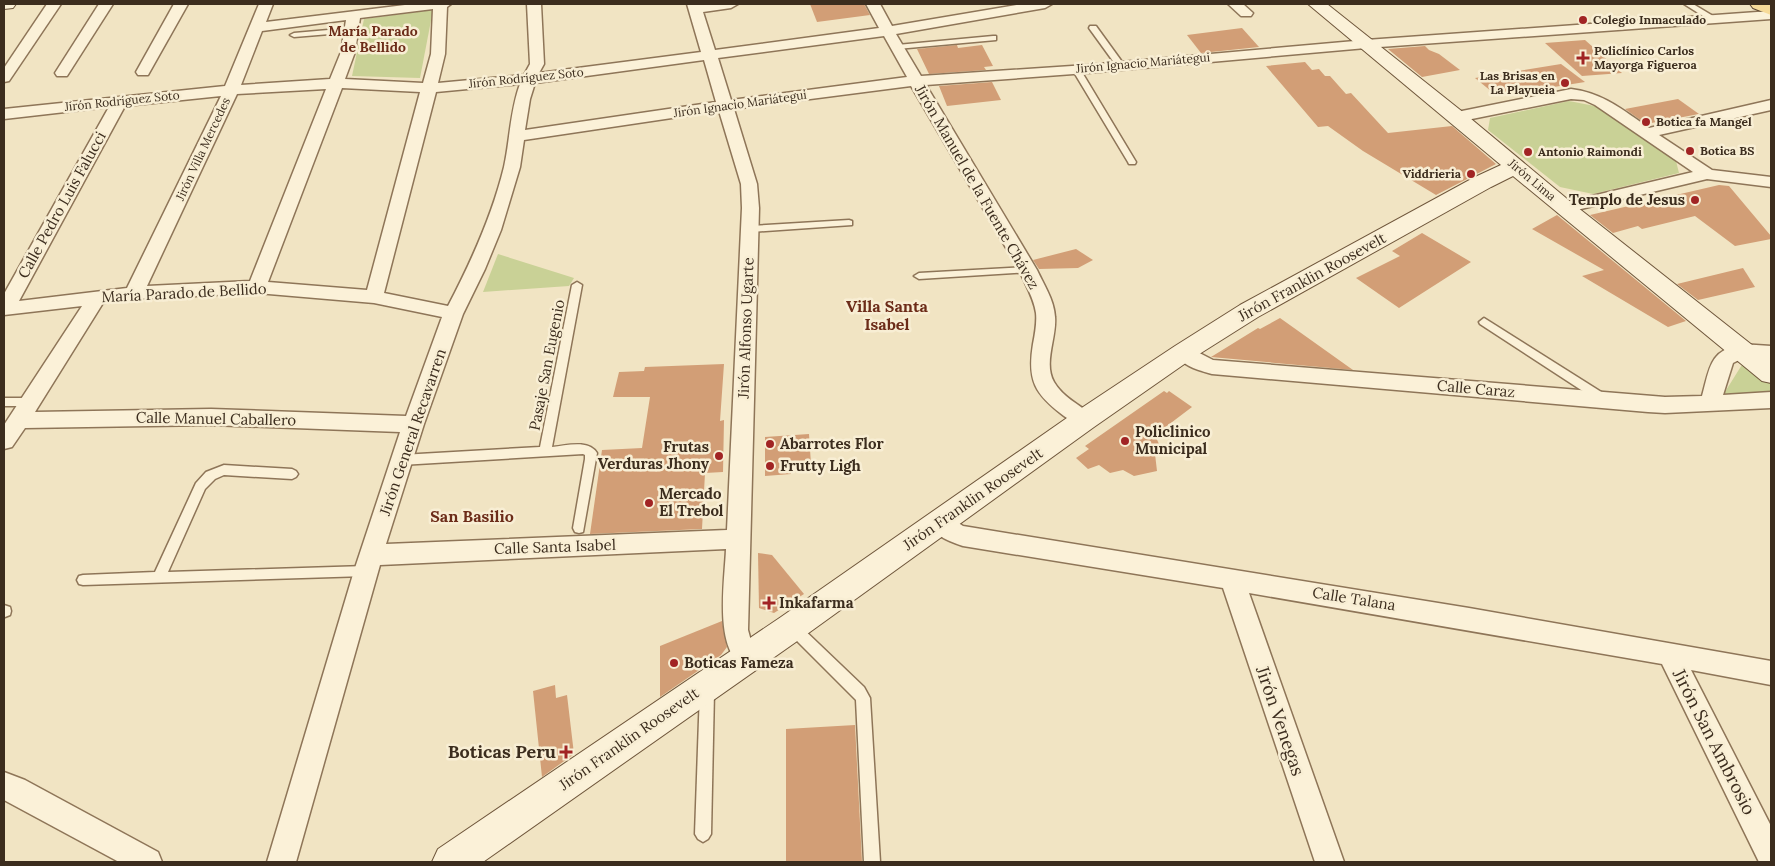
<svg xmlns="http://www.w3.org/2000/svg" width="1775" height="866" font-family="Lora,serif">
  <rect width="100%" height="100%" fill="#f1e4c3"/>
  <!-- green -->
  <g fill="#c9d196">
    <polygon points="433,10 420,78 352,76 364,19"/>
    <polygon points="1569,101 1600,107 1675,157 1679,173 1593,194 1560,187 1488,130 1490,118"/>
    <polygon points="498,254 574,278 569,286 483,292"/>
    <polygon points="1745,360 1771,384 1771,395 1723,395"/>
  </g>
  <!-- building -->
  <g fill="#d29e76">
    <polygon points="810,4 864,4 870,15 817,22"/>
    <polygon points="1242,28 1259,47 1201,53 1187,35"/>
    <polygon points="1585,40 1622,73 1582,76 1545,43"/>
    <polygon points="957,45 958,48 982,45 993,66 984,67 986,70 929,74 917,49"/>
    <polygon points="1425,46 1429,50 1439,54 1460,70 1422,77 1388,49"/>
    <polygon points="1305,62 1312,70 1319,69 1325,76 1330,76 1346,94 1351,93 1388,133 1452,126 1496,164 1436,195 1363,151 1328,126 1318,127 1266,66"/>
    <polygon points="1561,64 1585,82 1497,96 1475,78"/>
    <polygon points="992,82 1001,100 947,106 939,86"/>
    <polygon points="1678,99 1699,114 1646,124 1625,109"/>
    <polygon points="1719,185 1729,186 1771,236 1771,239 1735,246 1695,216 1642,229 1638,226 1613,233 1590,215"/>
    <polygon points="1557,215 1686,321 1668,327 1582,276 1604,270 1532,229"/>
    <polygon points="1422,233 1471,262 1399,308 1356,278 1400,256 1392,251"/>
    <polygon points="1076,249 1093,260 1078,268 1039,269 1033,260"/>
    <polygon points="1743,268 1755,287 1698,300 1677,284"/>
    <polygon points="1280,318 1353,370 1211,357 1258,328 1260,329"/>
    <polygon points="724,364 720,421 724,420 723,472 705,473 702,529 590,534 602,450 642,448 650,397 613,397 619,372 644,371 645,367"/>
    <polygon points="1164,391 1167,393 1169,391 1192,407 1155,435 1162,451 1155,454 1157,471 1134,476 1123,470 1110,473 1099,465 1088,469 1076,458 1089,449 1085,446"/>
    <polygon points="809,434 811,464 790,465 791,474 765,476 765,437"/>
    <polygon points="758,553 772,555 804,594 774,613 759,608"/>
    <polygon points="722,621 727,647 721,655 660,697 660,646"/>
    <polygon points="555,685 556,698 567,695 574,754 542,777 533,691"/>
    <polygon points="855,725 862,862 786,862 786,729"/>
  </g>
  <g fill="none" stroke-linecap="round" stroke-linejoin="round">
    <defs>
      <g id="lane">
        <polygon points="1684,4 1693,4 1718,19 1711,21"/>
        <polygon points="1090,26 1096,26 1125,66 1124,68 1118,68 1089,28"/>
        <polygon points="351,28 355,30 354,32 294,37 290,35 294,33"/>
        <polygon points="993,36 996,36 996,40 897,49 893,47 897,45"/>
        <polygon points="1073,67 1080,69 1136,162 1135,164 1129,164 1128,162 1072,69"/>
        <polygon points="849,220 852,221 852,225 751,232 746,229 751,226"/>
        <polygon points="1028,267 1031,268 1033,270 1031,272 919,279 914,276 919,273"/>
        <path d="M577,282L582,285L552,447C566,446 588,439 597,453L583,532L579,533L575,532L573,528L585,459V455L583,454L401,465L397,463L395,460L397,457L401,455L540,447L572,285Z"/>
        <polygon points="1484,318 1606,395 1607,398 1606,401 1598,401 1480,324 1479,322"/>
        <polygon points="4,398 31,398 36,402 31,406 4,406"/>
        <polygon points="224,465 292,469 296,471 298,474 296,477 292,479 224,475 215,479 205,489 168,572 366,566 370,567 372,571 370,575 366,576 83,585 79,584 77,580 79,576 83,575 155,572 196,483 206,472"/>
        <polygon points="4,605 10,607 11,611 10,615 5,617"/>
        <polygon points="792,621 797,623 864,687 870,698 880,862 864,862 856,700 787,631 785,627 787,623"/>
        <polygon points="707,685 712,686 714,691 711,834 708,839 703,842 698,839 695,834 700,691 702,686"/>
      </g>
      <g id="street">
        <polygon points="47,4 61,4 9,81 4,82 4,68"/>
        <polygon points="99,4 113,4 67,76 57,76 55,73"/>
        <polygon points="174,4 188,4 148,75 138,75 136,72"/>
        <path d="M259,4H273L266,22L413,4H451L447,7L445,54L438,83L524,75L530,64L527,4H541L544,64L539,73L701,52L687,4H738L731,8L703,12L715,50L879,28L866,4H880L892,26L1023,4H1052L1045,8L896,34L921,76L1087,65L1366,40L1771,11V19L1366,48L1087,73L926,85L1037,270C1044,285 1054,300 1055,317C1057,337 1043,363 1054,382C1062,396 1079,405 1091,414L1095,420L1091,426C1079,429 1074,423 1064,416C1035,394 1027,381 1033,344C1035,334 1037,323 1036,313C1034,298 1025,284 1019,270L911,86L734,109L757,184L759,208L748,630L751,641L761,657L757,665L748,669C712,655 725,580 726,549L380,565L296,862H267L354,571L400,432L211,425L25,428L12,447L4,449V425L82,306L4,315V294L109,107L4,119V109L225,86ZM433,9L431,54L423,83L345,79L355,52L360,18ZM346,20L341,52L330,79L241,85L262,31ZM884,36L907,77L731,100L718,58ZM704,60L716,102L525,130L530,99L535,83ZM520,84C510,111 510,140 504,167C492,216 471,262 448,306L384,293L436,92ZM342,88L420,92L367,290L268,282ZM326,89L250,281L147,286L237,94ZM221,96L127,288L19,301L125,106ZM719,111L741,184L742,208L727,530L386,544L424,424L463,314L485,269L501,230L520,167L524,140ZM257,293L374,303L442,317L406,416L211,409L35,412L103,303L134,299Z"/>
        <polygon points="1228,4 1243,4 1253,13 1251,16 1241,16"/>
        <path d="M1571,89C1603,93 1623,110 1649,128L1771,100V110L1659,135L1712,170L1771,177V187L1707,179L1564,213L1558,212L1555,208L1558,204L1693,172L1595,105L1584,100L1571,99L1457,122L1452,120L1449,117L1452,114L1457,112Z"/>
        <path d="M1741,344L1771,346V360L1741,359L1733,363L1723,395L1771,392V408L1665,413L1648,412L1212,374C1198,370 1182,366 1174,352L1177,347L1184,345L1213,360L1665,397L1702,396C1710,368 1709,351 1741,344Z"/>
        <path d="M940,514L948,516L963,526L1469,608L1771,661V685L1691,670L1771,826V862H1759L1662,664L1249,593L1344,862H1315L1223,588L963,546C949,541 936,537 929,523L932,516Z"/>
        <polygon points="4,772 25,780 158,852 162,862 119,862 4,800"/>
      </g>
      <g id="secondary">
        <polygon points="4,4 16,4 13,8 4,9"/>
        <polygon points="1308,4 1327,4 1464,113 1572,203 1771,360 1771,383 1762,381 1513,176 1491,187 1258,317 1193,358 1094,427 803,637 483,862 432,862 438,849 781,617 1074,413 1175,346 1240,305 1475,177 1501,165"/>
      </g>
      <polygon id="primary" points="1750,4 1771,4 1771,15 1753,8"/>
    </defs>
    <!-- lane casing -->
    <use href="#lane" stroke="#8e7558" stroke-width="3"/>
    <!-- street casing -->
    <use href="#street" stroke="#8e7558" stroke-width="3"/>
    <!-- secondary casing -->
    <use href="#secondary" stroke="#6f563b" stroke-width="2"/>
    <!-- primary casing -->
    <use href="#primary" stroke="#5b432d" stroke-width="2"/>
    <!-- lane -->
    <use href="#lane" fill="#fbf1d8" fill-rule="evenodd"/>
    <!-- street -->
    <use href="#street" fill="#fbf1d8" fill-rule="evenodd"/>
    <!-- secondary -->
    <use href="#secondary" fill="#fbf1d8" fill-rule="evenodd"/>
    <!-- primary -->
    <use href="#primary" fill="#f7db99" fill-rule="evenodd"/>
  </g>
  <!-- markers -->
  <g fill="#a12424" stroke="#f8eed4" stroke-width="2">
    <circle cx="1583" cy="20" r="5"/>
    <path d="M1580.5 50.5h5v5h5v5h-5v5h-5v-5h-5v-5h5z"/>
    <circle cx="1565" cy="83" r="5"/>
    <circle cx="1646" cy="122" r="5"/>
    <circle cx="1690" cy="151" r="5"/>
    <circle cx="1528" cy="152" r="5"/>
    <circle cx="1471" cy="174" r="5"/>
    <circle cx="1695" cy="200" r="5"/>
    <circle cx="1125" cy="441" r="5"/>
    <circle cx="770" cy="444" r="5"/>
    <circle cx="719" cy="456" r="5"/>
    <circle cx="770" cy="466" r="5"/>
    <circle cx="649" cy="503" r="5"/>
    <path d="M766.5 595.5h5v5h5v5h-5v5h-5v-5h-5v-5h5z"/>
    <circle cx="674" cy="663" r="5"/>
    <path d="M563.5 744.5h5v5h5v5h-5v5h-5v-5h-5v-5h5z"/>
  </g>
  <g text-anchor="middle" stroke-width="5" stroke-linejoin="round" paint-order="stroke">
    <!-- far-poi labels -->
    <g font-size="12" font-weight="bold" fill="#3c2d1e" stroke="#f8eed4" text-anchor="start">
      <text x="1593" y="24">Colegio Inmaculado</text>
      <text x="1594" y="55">Policlínico Carlos<tspan x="1594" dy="14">Mayorga Figueroa</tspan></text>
      <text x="1555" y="80" text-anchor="end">Las Brisas en<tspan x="1555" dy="14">La Playueia</tspan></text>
      <text x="1656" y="126">Botica fa Mangel</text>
      <text x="1700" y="155">Botica BS</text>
      <text x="1538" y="156">Antonio Raimondi</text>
      <text x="1461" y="178" text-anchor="end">Viddrieria</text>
    </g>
    <!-- far-street labels -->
    <g font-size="12" fill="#3c2d1e" stroke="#f8eed4">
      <text transform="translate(1143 63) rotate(-5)" y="4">Jirón Ignacio Mariátegui</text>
      <text transform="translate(526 78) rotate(-6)" y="4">Jirón Rodríguez Soto</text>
      <text transform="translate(122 101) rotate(-6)" y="4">Jirón Rodríguez Soto</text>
      <text transform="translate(740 104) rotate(-8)" y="4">Jirón Ignacio Mariátegui</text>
      <text transform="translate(203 149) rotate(-65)" y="4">Jirón Villa Mercedes</text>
      <text transform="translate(1532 180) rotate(40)" y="4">Jirón Lima</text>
    </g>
    <!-- far-neighbourhood labels -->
    <g font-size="14" font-weight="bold" fill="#6c2c19" stroke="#f8eed4">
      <text x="373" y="36">María Parado<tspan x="373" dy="16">de Bellido</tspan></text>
    </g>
    <!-- street labels -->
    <g font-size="15" fill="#3c2d1e" stroke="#f8eed4">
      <text transform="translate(977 187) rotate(60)" y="5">Jirón Manuel de la Fuente Chávez</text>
      <text transform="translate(62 205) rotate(-61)" y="5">Calle Pedro Luis Falucci</text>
      <text transform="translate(1312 277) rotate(-29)" y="5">Jirón Franklin Roosevelt</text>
      <text transform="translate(184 293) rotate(-3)" y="5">María Parado de Bellido</text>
      <text transform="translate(746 328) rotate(-88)" y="5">Jirón Alfonso Ugarte</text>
      <text transform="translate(547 365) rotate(-79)" y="5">Pasaje San Eugenio</text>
      <text transform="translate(1476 389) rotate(5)" y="5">Calle Caraz</text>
      <text transform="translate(216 419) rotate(1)" y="5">Calle Manuel Caballero</text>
      <text transform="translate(413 432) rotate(-71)" y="5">Jirón General Recavarren</text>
      <text transform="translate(973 499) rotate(-35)" y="5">Jirón Franklin Roosevelt</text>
      <text transform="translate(555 547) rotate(-2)" y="5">Calle Santa Isabel</text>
      <text transform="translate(1354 599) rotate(9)" y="5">Calle Talana</text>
      <text transform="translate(629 739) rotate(-35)" y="5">Jirón Franklin Roosevelt</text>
    </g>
    <!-- poi labels -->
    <g font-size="15" font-weight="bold" fill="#3c2d1e" stroke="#f8eed4" text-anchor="start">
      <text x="1685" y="205" text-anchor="end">Templo de Jesus</text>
      <text x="1135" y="437">Policlinico<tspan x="1135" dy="17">Municipal</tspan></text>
      <text x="780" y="449">Abarrotes Flor</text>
      <text x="709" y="452" text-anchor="end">Frutas<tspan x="709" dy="17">Verduras Jhony</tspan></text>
      <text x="780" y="471">Frutty Ligh</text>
      <text x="659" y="499">Mercado<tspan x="659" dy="17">El Trebol</tspan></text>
      <text x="779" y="608">Inkafarma</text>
      <text x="684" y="668">Boticas Fameza</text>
    </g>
    <!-- neighbourhood labels -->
    <g font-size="16" font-weight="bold" fill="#6c2c19" stroke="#f8eed4">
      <text x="887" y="312">Villa Santa<tspan x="887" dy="18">Isabel</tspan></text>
      <text x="472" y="522">San Basilio</text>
    </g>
    <!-- near-street labels -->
    <g font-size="18" fill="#3c2d1e" stroke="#f8eed4">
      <text transform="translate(1280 721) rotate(71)" y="6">Jirón Venegas</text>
      <text transform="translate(1714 742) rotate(63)" y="6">Jirón San Ambrosio</text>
    </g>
    <!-- near-poi labels -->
    <g font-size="18" font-weight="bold" fill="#3c2d1e" stroke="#f8eed4" text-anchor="end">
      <text x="556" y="758">Boticas Peru</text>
    </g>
  </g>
  <!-- border -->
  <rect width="1775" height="866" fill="none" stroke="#3c2d1e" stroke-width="10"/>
</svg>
